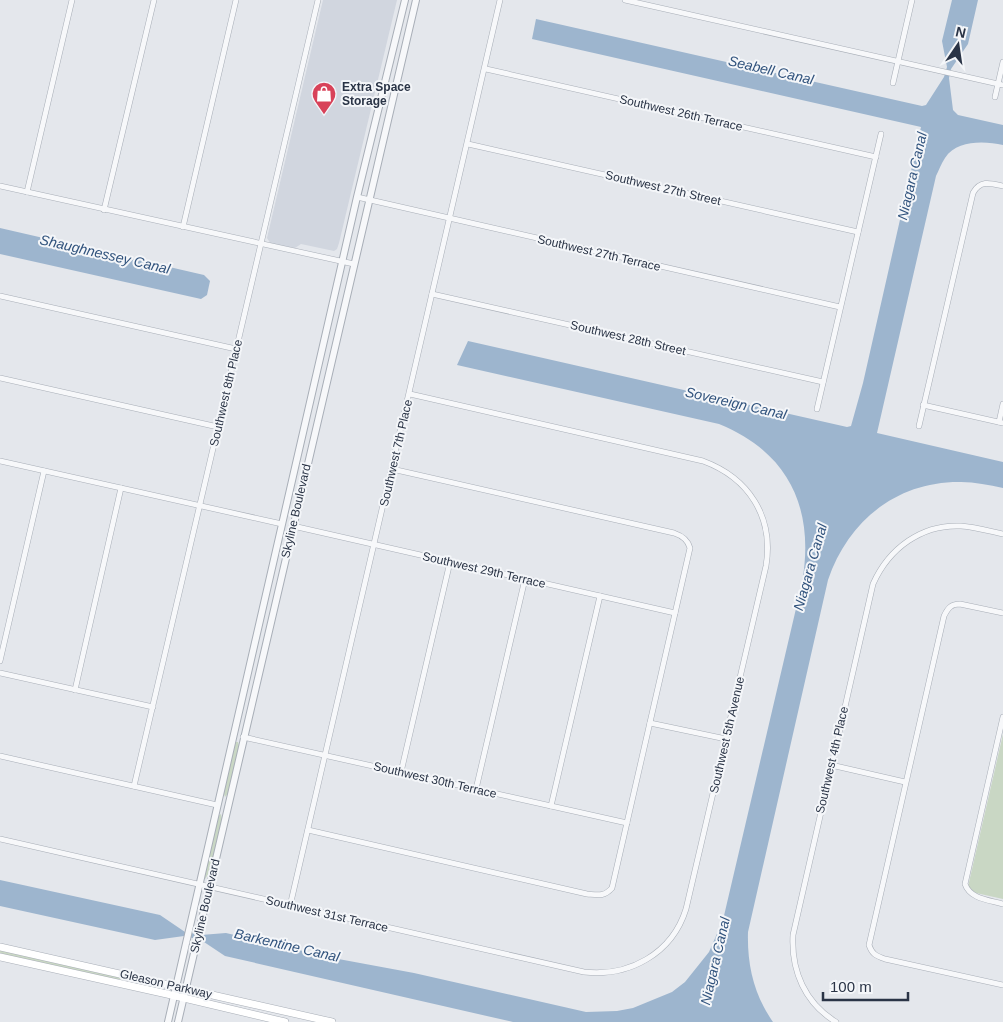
<svg xmlns="http://www.w3.org/2000/svg" width="1003" height="1022" font-family="Helvetica,sans-serif">
  <rect width="100%" height="100%" fill="#e4e7ec"/>
  <!-- built -->
  <polygon fill="#d1d6df" points="323,0 397,0 339,243 337,249 334,251 301,244 295,248 271,244 267,238"/>
  <!-- green -->
  <g fill="#c9d7c4">
    <polygon points="1003,734 1003,899 967,891"/>
    <polygon points="236,742 238,742 239,746 229,792 225,797 223,791"/>
    <polygon points="221,814 222,819 209,873 205,879 204,875 218,816"/>
    <polygon points="0,950 165,988 126,979 113,979 0,954"/>
  </g>
  <!-- water -->
  <g fill="#9db5ce">
    <path d="M952,0H978L968,44L951,69L949,78L953,110L958,115L1003,125V145C984,141 957,140 945,158C941,164 939,170 936,176L877,433L1003,462V488C989,485 975,482 961,482C897,481 848,521 828,580L748,932C747,965 754,995 773,1022H513L225,956L201,940L184,936L155,940L0,906V880L160,915L185,932L201,935L226,933L333,958L414,973L586,1012L617,1011L633,1008L672,992L685,982L709,952L723,920L802,583C815,510 790,453 719,424L457,365L468,341L847,427L851,426L863,383L921,127L532,39L536,19L922,106L926,105L944,77L947,67L942,41Z"/>
    <polygon points="0,228 204,275 210,281 207,295 201,299 0,254"/>
  </g>
  <g fill="none" stroke-linecap="round" stroke-linejoin="round">
    <defs>
      <g id="minor">
        <polyline points="625,0 1003,85"/>
        <polyline points="486,69 876,157"/>
        <polyline points="893,83 912,0"/>
        <polyline points="995,97 1003,62"/>
        <polyline points="468,144 858,232"/>
        <polyline points="0,186 354,264"/>
        <polyline points="27,192 72,0"/>
        <polyline points="357,197 840,307"/>
        <polyline points="104,210 154,0"/>
        <polyline points="183,227 236,0"/>
        <polyline points="432,294 823,382"/>
        <polyline points="0,296 236,349"/>
        <polyline points="0,378 218,427"/>
        <polyline points="923,405 1003,423"/>
        <polyline points="817,409 881,134"/>
        <polyline points="999,422 1003,404"/>
        <path d="M919,426L973,193C980,180 990,183 1003,186"/>
        <polyline points="0,461 282,524"/>
        <polyline points="293,526 675,613"/>
        <path d="M1003,613L960,604C951,604 948,608 944,616L869,945C872,954 876,956 885,959L1003,985"/>
        <polyline points="0,661 44,471"/>
        <polyline points="0,673 153,707"/>
        <polyline points="75,690 121,488"/>
        <path d="M1003,717L965,884C970,899 989,900 1003,904"/>
        <polyline points="650,723 726,739"/>
        <polyline points="243,737 627,823"/>
        <polyline points="0,756 217,805"/>
        <polyline points="831,765 905,782"/>
        <polyline points="401,772 450,562"/>
        <polyline points="134,786 318,0"/>
        <polyline points="476,789 525,579"/>
        <polyline points="551,806 600,596"/>
        <path d="M308,830L587,894C598,895 604,897 612,888L690,548C688,540 683,536 674,533L392,469"/>
        <path d="M0,839L584,972C629,977 672,954 686,909L766,566C774,517 749,478 703,461L410,394"/>
        <polyline points="290,906 500,0"/>
        <path d="M836,1022C805,1003 791,971 793,935L873,584C889,548 922,524 961,526C975,527 989,531 1003,534"/>
      </g>
      <g id="tertiary">
        <polyline points="168,1022 357,197 405,0"/>
        <polyline points="178,1022 416,0"/>
      </g>
      <g id="secondary">
        <polyline points="0,947 332,1022"/>
        <polyline points="0,957 167,994 285,1022"/>
      </g>
    </defs>
    <!-- minor casing -->
    <use href="#minor" stroke="#a8aeb7" stroke-width="6"/>
    <!-- tertiary casing -->
    <use href="#tertiary" stroke="#a8aeb7" stroke-width="8"/>
    <!-- secondary casing -->
    <use href="#secondary" stroke="#a8aeb7" stroke-width="8"/>
    <!-- minor -->
    <use href="#minor" stroke="#f7f8fa" stroke-width="5"/>
    <!-- tertiary -->
    <use href="#tertiary" stroke="#f7f8fa" stroke-width="6"/>
    <!-- secondary -->
    <use href="#secondary" stroke="#fff" stroke-width="7"/>
  </g>
  <!-- icons -->
  <defs>
    <symbol id="shop-pin" viewBox="-11 -11 22 30"><path d="M0 17L-7.5 6A9.5 9.5 0 1 1 7.5 6Z" fill="#d84259" stroke="#f4f6f9"/><path d="M-5-2.5h2.3a2.7 3.5 0 0 1 5.4 0H5L5.5 6h-11ZM-1.5-2.5h3a1.5 2.3 0 0 0-3 0Z" fill="#fff"/></symbol>
  </defs>
  <g fill-rule="evenodd">
    <use href="#shop-pin" x="310" y="80" width="28" height="38"/>
  </g>
  <g text-anchor="middle" stroke-width="4" stroke-linejoin="round" paint-order="stroke">
    <!-- poi labels -->
    <g font-size="12" font-weight="bold" fill="#2a3446" stroke="#f4f6f9" text-anchor="start">
      <text x="342" y="91">Extra Space<tspan x="342" dy="14">Storage</tspan></text>
    </g>
    <!-- street labels -->
    <g font-size="12" fill="#2a3446" stroke="#f4f6f9">
      <text transform="translate(681 113) rotate(13)" y="4">Southwest 26th Terrace</text>
      <text transform="translate(663 188) rotate(13)" y="4">Southwest 27th Street</text>
      <text transform="translate(599 253) rotate(13)" y="4">Southwest 27th Terrace</text>
      <text transform="translate(628 338) rotate(13)" y="4">Southwest 28th Street</text>
      <text transform="translate(226 393) rotate(-77)" y="4">Southwest 8th Place</text>
      <text transform="translate(396 453) rotate(-77)" y="4">Southwest 7th Place</text>
      <text transform="translate(296 511) rotate(-77)" y="4">Skyline Boulevard</text>
      <text transform="translate(484 570) rotate(13)" y="4">Southwest 29th Terrace</text>
      <text transform="translate(727 735) rotate(-77)" y="4">Southwest 5th Avenue</text>
      <text transform="translate(832 760) rotate(-77)" y="4">Southwest 4th Place</text>
      <text transform="translate(435 780) rotate(13)" y="4">Southwest 30th Terrace</text>
      <text transform="translate(205 906) rotate(-77)" y="4">Skyline Boulevard</text>
      <text transform="translate(327 914) rotate(13)" y="4">Southwest 31st Terrace</text>
      <text transform="translate(166 984) rotate(13)" y="4">Gleason Parkway</text>
    </g>
    <!-- water labels -->
    <g font-size="14" font-style="italic" fill="#31537d" stroke="#f4f6f9">
      <text transform="translate(771 70) rotate(13)" y="5">Seabell Canal</text>
      <text transform="translate(912 176) rotate(-77)" y="5">Niagara Canal</text>
      <text transform="translate(105 254) rotate(13)" y="5">Shaughnessey Canal</text>
      <text transform="translate(736 403) rotate(13)" y="5">Sovereign Canal</text>
      <text transform="translate(810 567) rotate(-74)" y="5">Niagara Canal</text>
      <text transform="translate(287 945) rotate(13)" y="5">Barkentine Canal</text>
      <text transform="translate(715 961) rotate(-77)" y="5">Niagara Canal</text>
    </g>
  </g>
  <!-- north arrow -->
  <g transform="translate(958 45) rotate(13)" stroke="#f4f6f9" stroke-width="4" paint-order="stroke">
  <path d="M0-4L9 19L0 12L-9 19Z" fill="#2a3446"/>
  <text y="-8" font-size="14" font-weight="bold" text-anchor="middle" fill="#2a3446">N</text>
  </g>
  <!-- scale -->
  <path d="M823 992v8h85v-8" fill="none" stroke="#2a3446" stroke-width="2.5"/>
  <text x="830" y="992" font-size="15" fill="#2a3446" stroke="#f4f6f9" stroke-width="4" paint-order="stroke">100 m</text>
</svg>
